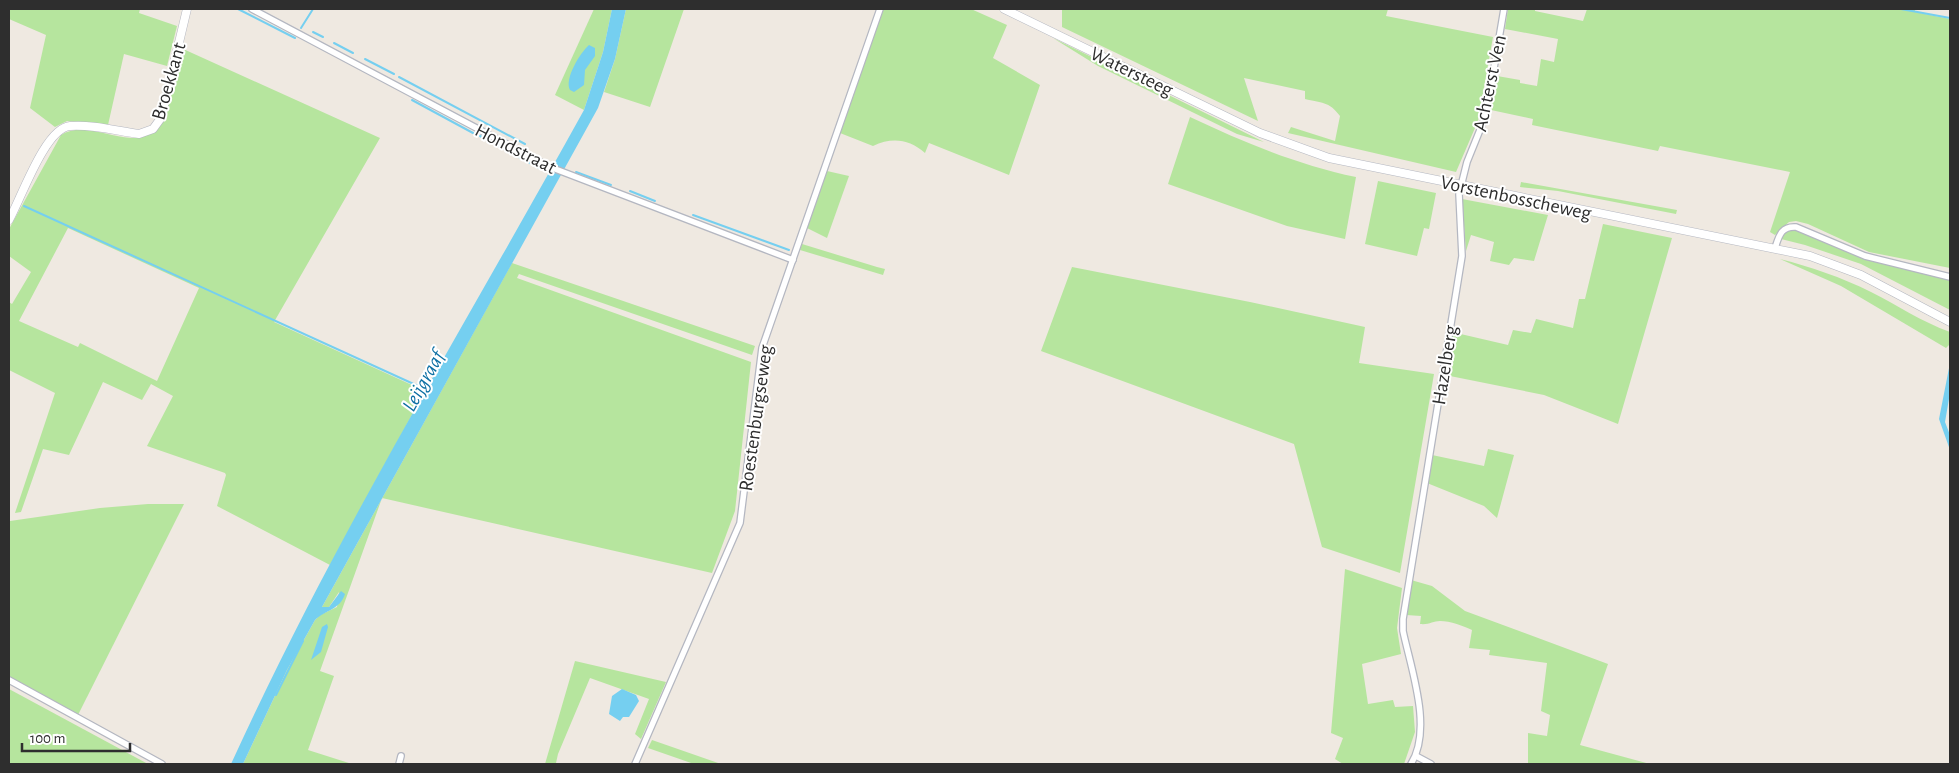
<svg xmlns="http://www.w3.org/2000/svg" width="1959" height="773" font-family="'Alegreya Sans',sans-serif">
  <rect width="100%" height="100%" fill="#efe9e1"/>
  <!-- green -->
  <g fill="#b6e59e" fill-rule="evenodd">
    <polygon points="9,9 140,9 139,13 177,26 167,66 124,54 108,125 67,121 55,127 30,108 46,35 9,19"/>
    <polygon points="594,9 612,9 603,52 584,110 555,95"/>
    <polygon points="626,9 684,9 650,107 604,92 615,59"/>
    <path d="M883,9H971L1007,25L993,58L1040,85L1009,175L929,143L925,153C909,139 892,137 873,146L840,133Z"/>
    <path d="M1062,9H1388L1386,16L1493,37L1478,121L1456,172L1288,133L1291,127L1335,141L1340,116C1329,101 1321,103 1305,99V91L1244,78L1258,121L1062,27Z"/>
    <polygon points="1508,9 1535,9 1535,11 1583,21 1587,9 1915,9 1915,12 1950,19 1950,268 1869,252 1808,224 1796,221 1789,222 1775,235 1770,232 1790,172 1660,146 1658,151 1532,125 1533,119 1491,110 1497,76 1520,80 1520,83 1537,86 1541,59 1554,62 1558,39 1505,29"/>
    <polygon points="1053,38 1264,142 1237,134 1098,66"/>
    <path d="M181,48L380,138L274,322L425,391L330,565L217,506L226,475L225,473L147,446L173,396L151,384L142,400L103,382L69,455L43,449L21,512L15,513L55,393L9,370V302L12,304L31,272L9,256V229L61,135C93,115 140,163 164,118ZM68,228L199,288L157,381L80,343L78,347L19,321Z"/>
    <path d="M1190,117C1243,142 1298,165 1356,177L1345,239L1287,226L1168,184Z"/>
    <polygon points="827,171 849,176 827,238 807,228"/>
    <polygon points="1378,181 1436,193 1429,229 1424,228 1417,256 1365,244"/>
    <polygon points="1521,182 1677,210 1676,214 1558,191 1520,187"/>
    <polygon points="1462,199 1548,215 1534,261 1514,258 1509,265 1490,261 1494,242 1471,235 1466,251"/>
    <polygon points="1603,224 1672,238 1618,424 1544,395 1445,375 1452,332 1508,345 1513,330 1531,333 1536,319 1573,328 1579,299 1585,299"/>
    <polygon points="1791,229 1867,258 1950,279 1950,310 1861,264 1805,245 1781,239 1785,231"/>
    <polygon points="802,244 877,267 885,269 883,275 800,250"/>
    <path d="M1780,259C1811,267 1841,277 1871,292C1897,305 1922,322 1950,332V344L1946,348L1841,286Z"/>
    <polygon points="512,263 755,346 752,355 519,274 517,278 751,362 735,511 712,573 382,498 320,671 334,676 308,750 352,764 243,764 287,670 315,620 320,615 337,607 339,592 329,607 322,607"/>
    <polygon points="1072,267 1250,302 1365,327 1359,363 1434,374 1400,573 1322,547 1294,444 1041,351"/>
    <polygon points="1488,449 1514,455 1497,518 1484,506 1427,483 1432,455 1484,466"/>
    <polygon points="148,504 184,504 78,715 9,677 10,521 100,508"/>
    <polygon points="1345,569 1402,588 1397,628 1401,654 1362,664 1368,704 1393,700 1395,707 1413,706 1415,732 1404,764 1343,764 1335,759 1343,738 1331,733"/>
    <path d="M1411,580L1432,586L1465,611L1608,664L1580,745L1650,764H1528V733L1547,736L1550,715L1541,711L1547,663L1489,655L1490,650L1469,648L1472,630C1464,626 1450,621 1440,621C1433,621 1429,625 1420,624L1421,616L1406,615Z"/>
    <polygon points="575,661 666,682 641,739 635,734 649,699 590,678 558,754 556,763 560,764 545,764"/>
    <polygon points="9,689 148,764 9,764"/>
    <polygon points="652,740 721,764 694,764 648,748"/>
  </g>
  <!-- water -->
  <g fill="#75cff0">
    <path d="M612,9H626L615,59L598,108L322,607H329L341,591L345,594C340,610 325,610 315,620L287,670L243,764H231C335,536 463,329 584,110L603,52Z"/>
    <path d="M589,45L595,48V56L585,70L584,85L574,92L570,90C564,79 580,53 589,45Z"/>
    <polygon points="1950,363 1950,393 1945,422 1950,435 1950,450 1939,419"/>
    <polygon points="327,624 328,627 321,652 311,660 322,627"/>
    <polygon points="622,689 636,695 639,701 629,717 623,717 620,721 609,714 612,696"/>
  </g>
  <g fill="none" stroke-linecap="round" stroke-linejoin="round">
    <!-- stream -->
    <g stroke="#75cff0" stroke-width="2">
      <polyline points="238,9 295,38"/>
      <polyline points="1901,9 1950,18"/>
      <polyline points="301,28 313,9"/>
      <polyline points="313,32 323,37"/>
      <polyline points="334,43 353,53"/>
      <polyline points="365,59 394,74"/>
      <polyline points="399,77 525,144"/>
      <polyline points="412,100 473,133"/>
      <polyline points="480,136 543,170"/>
      <polyline points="576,172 611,185"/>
      <polyline points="630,191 655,201"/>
      <polyline points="24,206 418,386"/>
      <polyline points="693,215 789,250"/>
      <polyline points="276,695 303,641"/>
    </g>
    <defs>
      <g id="minor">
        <polyline points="252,9 550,167 793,260"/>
        <path d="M1775,248C1779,236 1781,226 1796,227L1865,256L1950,277"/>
        <polyline points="9,680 162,764"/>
        <polyline points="1416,756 1431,764"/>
        <polyline points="399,764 401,756"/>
        <polyline points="635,764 740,523 762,348 880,9"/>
        <path d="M1411,764C1433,729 1411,669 1403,631V619L1462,256L1459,194L1467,162L1486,115L1504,9"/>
      </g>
      <g id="tertiary">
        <polyline points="1004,9 1260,133 1329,158 1810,256 1861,275 1950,322"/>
        <path d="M9,220C21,199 45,128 70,126C92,124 117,131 139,134L153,129L161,118L187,9"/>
      </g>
    </defs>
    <!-- minor casing -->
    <use href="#minor" stroke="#b4b7c1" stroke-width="8"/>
    <!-- tertiary casing -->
    <use href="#tertiary" stroke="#b4b7c1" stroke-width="9"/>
    <!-- minor -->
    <use href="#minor" stroke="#fff" stroke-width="5.5"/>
    <!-- tertiary -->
    <use href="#tertiary" stroke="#fff" stroke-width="8"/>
  </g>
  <g text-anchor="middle" stroke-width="4" stroke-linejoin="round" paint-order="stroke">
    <!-- street labels -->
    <g font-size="20" fill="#2e2e2e" stroke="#fff">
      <text transform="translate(1132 71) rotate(26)" y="7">Watersteeg</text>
      <text transform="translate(168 81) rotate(-74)" y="7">Broekkant</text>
      <text transform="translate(1489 83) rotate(-78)" y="7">Achterst Ven</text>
      <text transform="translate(516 148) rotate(27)" y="7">Hondstraat</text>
      <text transform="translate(1516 197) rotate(12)" y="7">Vorstenbosscheweg</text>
      <text transform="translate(1444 365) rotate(-81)" y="7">Hazelberg</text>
      <text transform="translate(755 418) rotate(-82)" y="7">Roestenburgseweg</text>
    </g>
    <!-- water labels -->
    <g font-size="21" font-style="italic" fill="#0d6fa3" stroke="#fff">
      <text transform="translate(423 381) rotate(-61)" y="7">Leijgraaf</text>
    </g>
  </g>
  <!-- border -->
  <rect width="1959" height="773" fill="none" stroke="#2e2e2e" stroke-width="20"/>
  <!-- scale -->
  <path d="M22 743v8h108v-8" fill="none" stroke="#2e2e2e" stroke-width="2.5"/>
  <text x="30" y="743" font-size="15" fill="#2e2e2e" stroke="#ffffff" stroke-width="4" paint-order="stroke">100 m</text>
</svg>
